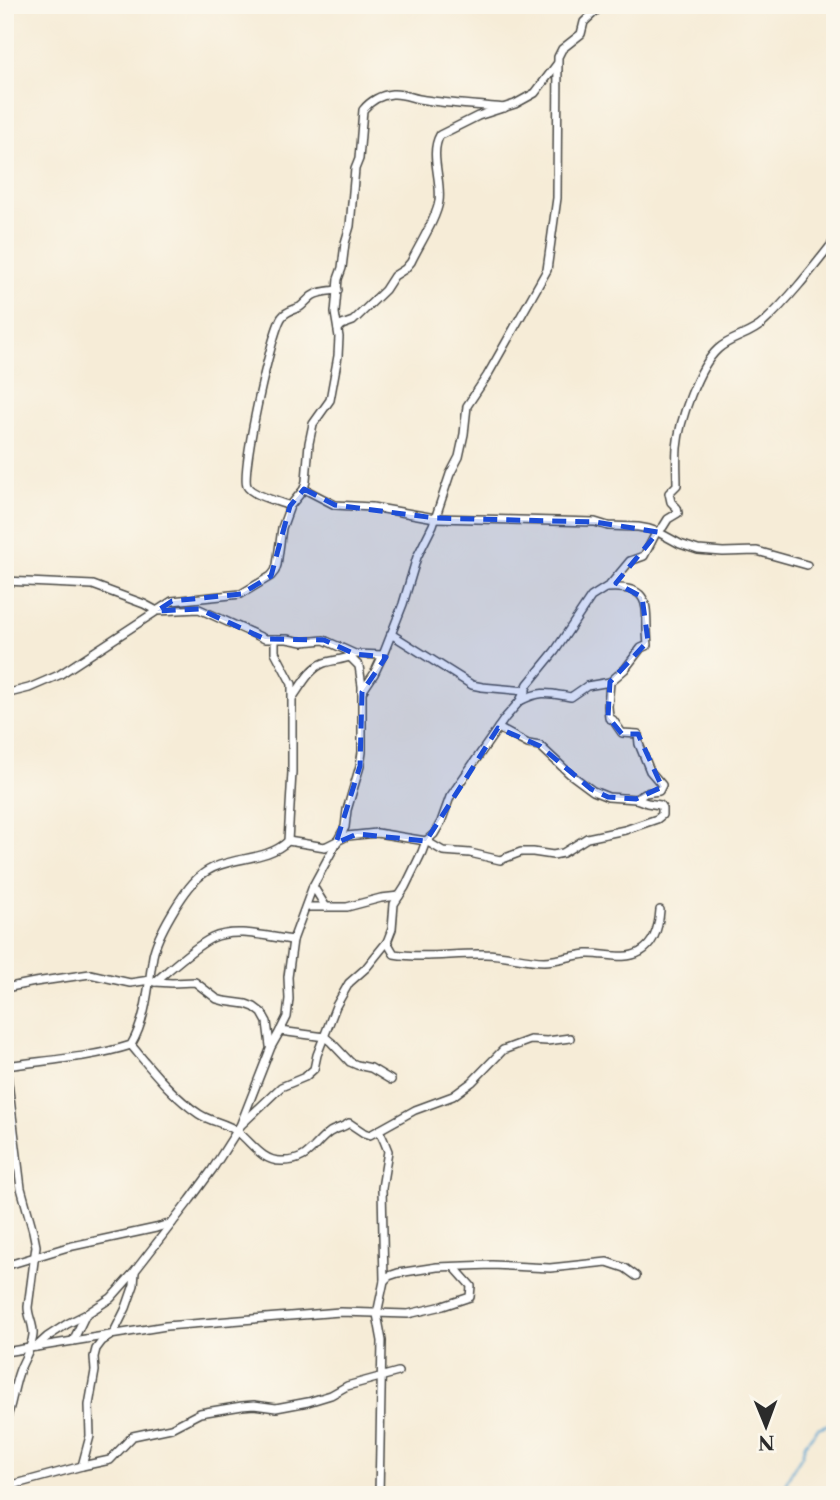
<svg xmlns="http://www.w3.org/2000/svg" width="840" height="1500" font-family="'Libre Caslon Text',serif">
  <rect width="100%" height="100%" fill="#fbf7ec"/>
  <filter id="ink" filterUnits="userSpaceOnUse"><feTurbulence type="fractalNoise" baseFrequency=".0143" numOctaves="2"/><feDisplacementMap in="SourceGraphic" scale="14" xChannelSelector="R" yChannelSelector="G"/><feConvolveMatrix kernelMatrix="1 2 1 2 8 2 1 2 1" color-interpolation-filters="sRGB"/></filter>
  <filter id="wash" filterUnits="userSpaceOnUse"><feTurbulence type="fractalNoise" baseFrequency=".00686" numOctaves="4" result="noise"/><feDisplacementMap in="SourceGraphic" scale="28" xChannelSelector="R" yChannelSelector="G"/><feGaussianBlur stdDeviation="1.57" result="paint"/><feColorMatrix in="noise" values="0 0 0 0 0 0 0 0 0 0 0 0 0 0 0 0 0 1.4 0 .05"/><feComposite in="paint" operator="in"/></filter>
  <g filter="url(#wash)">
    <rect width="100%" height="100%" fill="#f6ecd7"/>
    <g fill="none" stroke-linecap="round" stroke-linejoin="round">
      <!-- stream -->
      <polyline stroke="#5ba5d2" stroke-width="2" points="781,1495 789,1476 802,1455 805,1444 818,1428 835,1422"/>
    </g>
  </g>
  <g filter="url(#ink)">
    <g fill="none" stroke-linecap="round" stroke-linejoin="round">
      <defs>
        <g id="street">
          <path d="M338,329L342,325L353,321L385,290L394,276L405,269L411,262C419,245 437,218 439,201C442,180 429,154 440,135L478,116L515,104L535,93L557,64"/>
          <polyline points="304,489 335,505 372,507 435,518 595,522 608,526 638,527 649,529 658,532 680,544 698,550 723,552 757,551 807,565"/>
          <path d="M290,506C280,502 251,495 247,486C241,471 271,332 282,317C286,311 293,310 300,307C304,304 308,299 312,296C319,291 329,291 338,290"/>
          <polyline points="5,581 93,585 144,604 157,611 199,609 265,639 287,639 303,642 324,640 355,654 383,655 403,604 417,557 433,525 450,474 459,457 464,434 467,406 487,376 547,270 557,198 558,57 562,49 581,34 584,22 602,5"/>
          <polyline points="391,634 472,685 482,687 526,691"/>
          <polyline points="610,682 608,706 609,718 613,720 622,733 638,734 639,744 650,771 662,785 659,791 645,793 636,799"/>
          <polyline points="362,692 374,674 383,655"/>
          <path d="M5,694L29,688L59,675L172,601L241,594L271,576L275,571L277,565L282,528L290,506L304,489L306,481L309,443L313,424L330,400L338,356L339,337L335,313L338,279L342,268L345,243L350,226L355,169L359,159L363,110C370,101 381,95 392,94C404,93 413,99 425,100C451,104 478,105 504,108"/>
          <path d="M293,697C301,686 310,668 324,663C333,660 342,660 352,656"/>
          <path d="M520,701C541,690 548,693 571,697L587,686L610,682L625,669L641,648L648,645C644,609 656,585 607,588"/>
          <polyline points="288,841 325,847 347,836 377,833 426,841 443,851 470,853 500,860 521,852 533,852 553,855 563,853 587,838 625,830 657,819 662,815 662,808 660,805 647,803 636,799 608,797 593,791 570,774 540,746 528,744 498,728"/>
          <polyline points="313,886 326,907"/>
          <polyline points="306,907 347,907 381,898 399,896"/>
          <path d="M387,942L394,954C424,959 455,953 485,954C505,954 525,961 544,961C559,961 572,955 587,954C605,953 624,961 640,952C655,944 659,925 660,910"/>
          <polyline points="155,982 172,983 195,982 217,999 224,1001 246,1004 254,1007 262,1013 267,1022 270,1046"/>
          <path d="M5,988L35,982L90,974L130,983L150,980L155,982C170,969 195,946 212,938C235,927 268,937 293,940"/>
          <polyline points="280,1031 325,1037 331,1042 350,1062 357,1065 371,1068 391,1080"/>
          <path d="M131,1045C152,1070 172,1096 199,1114C211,1122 227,1123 238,1132C252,1143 262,1161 281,1161C309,1162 312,1145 330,1132C336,1128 343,1128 349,1123L364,1133L370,1135L415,1110L453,1096L472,1082L503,1050L530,1040L547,1041L570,1038"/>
          <path d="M5,1066C47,1060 91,1058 131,1045C147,1018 148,986 153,956C157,935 183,891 199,877C224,854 264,864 288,841L292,772V684L275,652V639"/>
          <path d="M240,1126L281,1087L305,1077L314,1069L317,1055L336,1006L349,983L366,968L387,942L392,929L394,904L405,887L422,852L426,841L434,834L441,822L450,797L505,718L520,701L528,684L555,651L591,597L610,585L630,561L644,556L656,533L663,527L668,519L678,513L677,508L671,502L669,493L677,485C677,473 676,461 677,448C679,422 698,367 718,349C731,337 751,335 764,322C790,298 813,268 835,240"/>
          <polyline points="379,1130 384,1141 388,1151 382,1188 384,1281"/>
          <polyline points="5,1266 68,1247 156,1228 172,1223"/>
          <polyline points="73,1341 85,1316"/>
          <polyline points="36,1347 47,1337 67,1324 85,1315 111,1298 135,1271 190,1200 212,1170 240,1126 271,1047 280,1031 287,1017 289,999 288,977 293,940 313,886 345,827 347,810 360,766 362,752 362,686 359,666 350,657"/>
          <polyline points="5,1352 166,1326 340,1312 408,1314 443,1306 470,1297 471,1286 454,1267"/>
          <path d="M5,1422C12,1406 13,1389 19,1372C23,1360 32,1348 33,1335C34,1325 28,1317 28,1307L36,1246L33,1231L21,1188L6,1066"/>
          <polyline points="82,1466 90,1436 89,1405 95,1371 94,1357 96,1349 102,1341 113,1334 126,1308 134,1285 135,1272"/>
          <polyline points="5,1487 82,1466 110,1460 133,1436 171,1428 200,1413 242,1406 254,1405 276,1408 308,1402 331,1395 347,1386 398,1372"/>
          <polyline points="379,1495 382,1341 377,1314 384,1281 389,1276 398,1273 437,1267 492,1265 550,1268 607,1262 625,1268 636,1276"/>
        </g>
      </defs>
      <!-- street casing -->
      <use href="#street" stroke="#494845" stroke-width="10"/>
      <!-- street -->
      <use href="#street" stroke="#fff" stroke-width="7"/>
    </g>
  </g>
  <!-- marked area -->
  <path fill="#1d4ed8" fill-opacity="0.2" stroke="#1d4ed8" stroke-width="5" stroke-dasharray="14 9" stroke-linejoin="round" d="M304,489L335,505L435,518L595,522L658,532L616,583L642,597L648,641L610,682L608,717L622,734H638L662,787L636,799L608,797L591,789L540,746L498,728L426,841L357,834L336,843L360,766L362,692L386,657L355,654L324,640L265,639L199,609L157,611L172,601L241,594L271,576L290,506Z"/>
  <!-- margin -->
  <rect width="840" height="1500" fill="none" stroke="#fbf7ec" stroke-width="28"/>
  <!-- north arrow -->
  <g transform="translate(766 1426) rotate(179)" stroke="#fbf7ec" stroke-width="5" paint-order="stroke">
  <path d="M0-5L12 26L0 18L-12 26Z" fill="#2b2b2b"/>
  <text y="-10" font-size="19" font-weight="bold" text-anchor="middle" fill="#2b2b2b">N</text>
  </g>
</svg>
